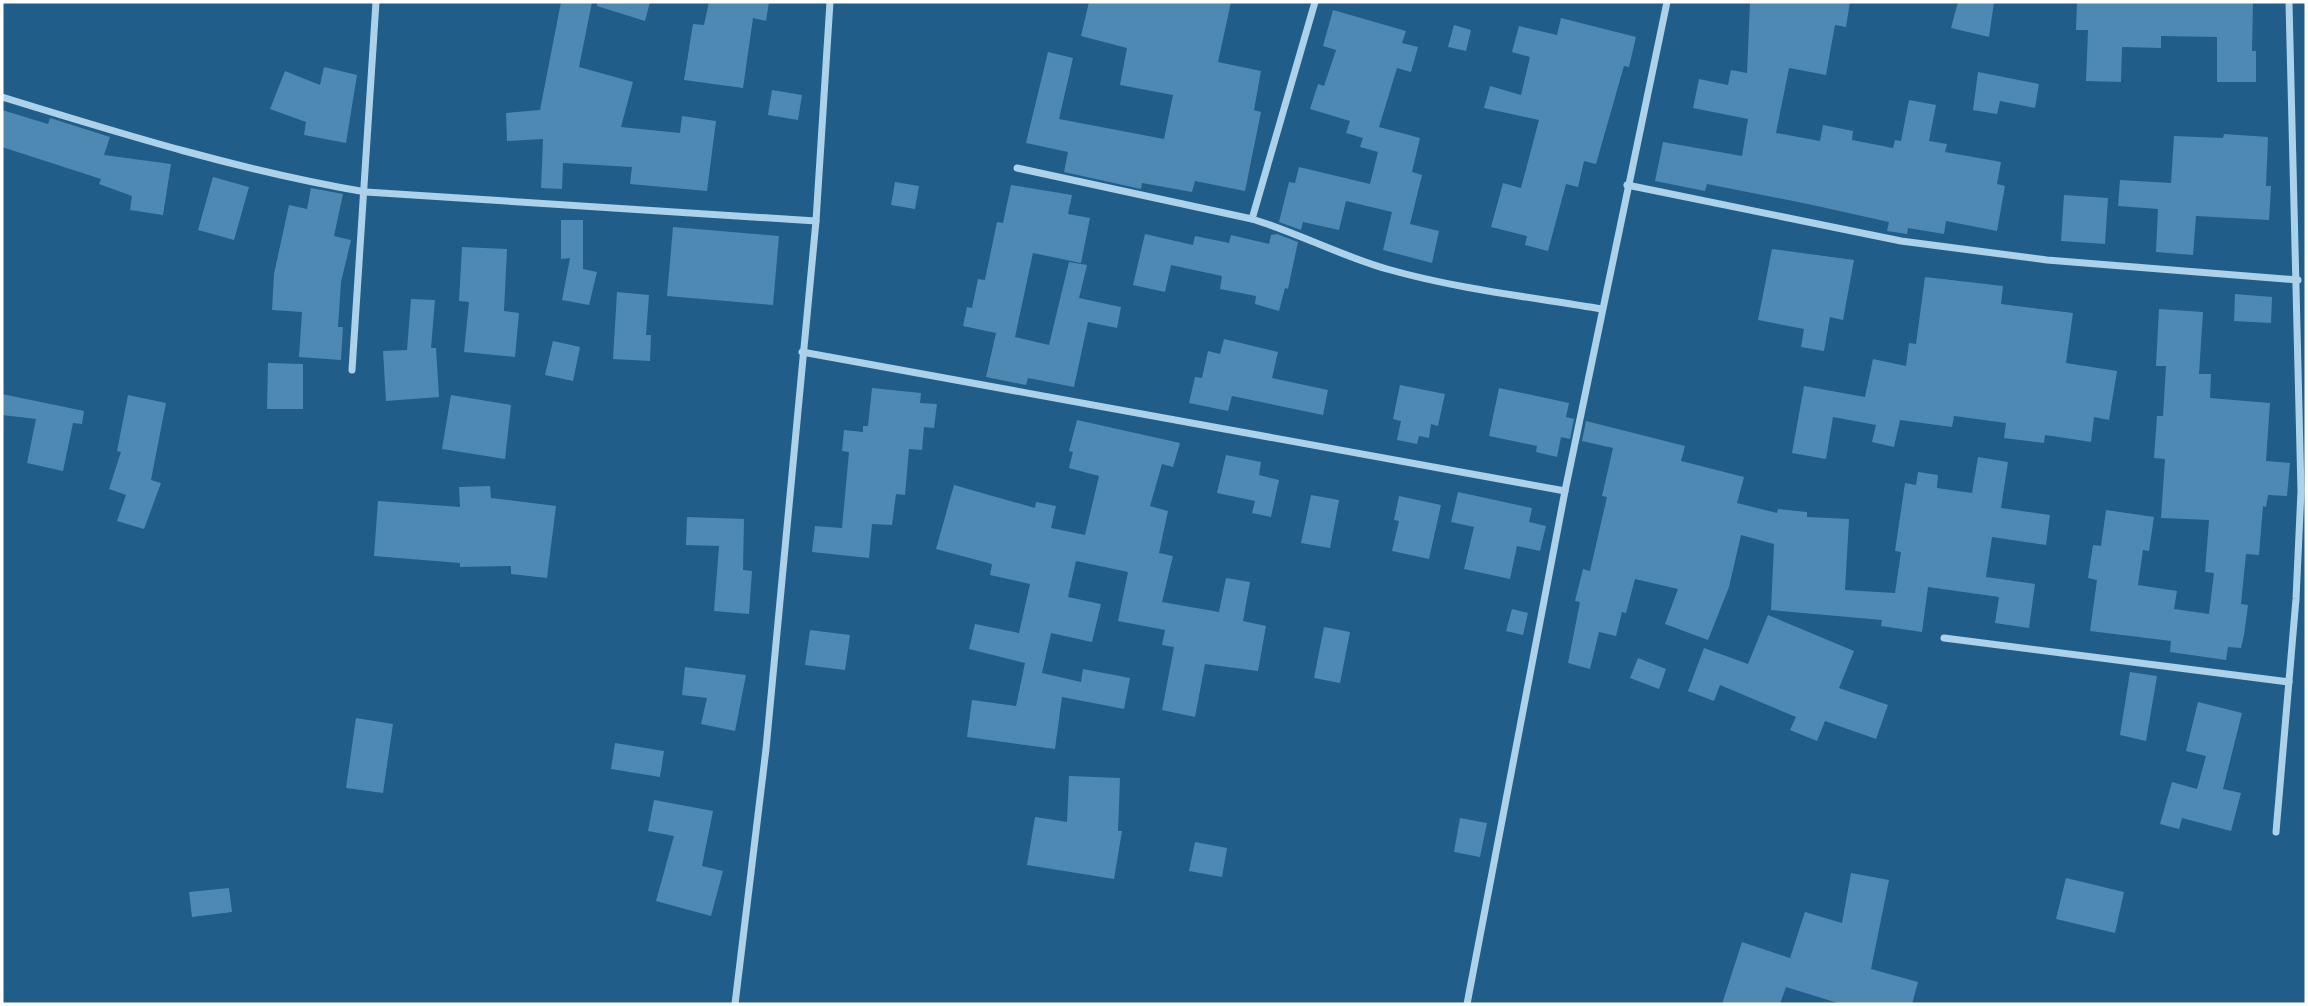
<svg xmlns="http://www.w3.org/2000/svg" width="2308" height="1006" font-family="'Exo 2',sans-serif">
  <rect width="100%" height="100%" fill="#205d89"/>
  <!-- building -->
  <g fill="#4d89b2">
    <polygon points="561,2 592,2 579,67 633,82 621,127 680,133 682,116 716,121 707,191 630,184 632,167 563,163 562,189 541,188 543,139 507,141 506,113 540,110"/>
    <polygon points="597,2 650,2 645,21 597,6"/>
    <polygon points="709,2 769,2 766,21 753,18 743,88 684,80 693,24 704,25"/>
    <polygon points="1089,2 1231,2 1218,62 1261,71 1254,110 1261,112 1245,191 1195,181 1192,192 1142,183 1141,189 1064,172 1068,152 1026,143 1048,52 1073,58 1059,119 1164,139 1173,95 1120,85 1127,48 1081,36"/>
    <polygon points="1750,2 1850,2 1846,27 1835,25 1826,75 1789,68 1776,133 1820,141 1823,125 1853,131 1852,140 1893,148 1895,140 1901,141 1909,100 1936,105 1929,141 1947,144 1945,152 2001,162 1997,184 2005,186 1997,231 1946,221 1944,234 1908,228 1907,234 1887,231 1889,222 1808,204 1707,184 1705,191 1655,181 1663,142 1742,156 1748,119 1693,108 1699,79 1728,85 1731,70 1747,73"/>
    <polygon points="1958,2 1994,2 1989,37 1951,28"/>
    <polygon points="2077,2 2253,2 2252,51 2256,51 2256,82 2217,82 2217,37 2161,36 2161,48 2122,47 2121,82 2086,81 2088,30 2076,30"/>
    <polygon points="1333,10 1406,31 1402,43 1418,47 1411,72 1397,68 1379,127 1420,138 1412,172 1422,175 1410,224 1439,231 1432,263 1383,250 1392,212 1346,201 1339,230 1303,222 1301,230 1279,222 1289,182 1295,183 1299,167 1370,184 1378,152 1360,147 1363,138 1346,133 1350,121 1310,109 1318,84 1324,86 1336,50 1323,46"/>
    <polygon points="1561,18 1636,37 1629,67 1624,66 1596,164 1584,161 1578,187 1566,184 1548,251 1525,245 1527,236 1491,227 1503,183 1521,188 1539,120 1484,108 1490,86 1521,95 1530,57 1512,52 1519,26 1557,35"/>
    <polygon points="1454,25 1471,30 1466,51 1448,47"/>
    <polygon points="324,67 357,75 346,143 304,135 306,122 270,109 285,71 320,85"/>
    <polygon points="1978,72 2039,84 2035,108 2000,101 1997,114 1973,110"/>
    <polygon points="772,90 802,95 798,120 768,115"/>
    <polygon points="2,110 48,124 50,118 110,137 104,155 171,164 163,215 130,210 132,196 99,184 101,179 2,147"/>
    <polygon points="2224,134 2268,137 2266,186 2271,186 2269,220 2196,216 2193,255 2156,252 2158,209 2118,206 2120,180 2171,183 2174,136 2223,138"/>
    <polygon points="213,177 249,187 234,240 198,230"/>
    <polygon points="895,182 919,186 915,209 891,205"/>
    <polygon points="1011,185 1072,195 1068,214 1090,218 1081,263 1033,253 1015,337 1049,345 1069,262 1087,265 1079,298 1121,307 1117,328 1088,322 1074,387 1028,378 1026,385 986,377 996,333 963,326 967,307 972,308 978,279 985,280 997,222 1003,223"/>
    <polygon points="311,188 343,194 334,236 351,240 341,282 338,327 343,327 341,360 299,357 302,312 272,310 274,274 289,205 307,209"/>
    <polygon points="2064,195 2108,198 2105,244 2061,241"/>
    <polygon points="561,220 583,220 583,269 597,272 589,305 562,300 570,258 561,259"/>
    <polygon points="673,227 779,236 773,305 667,296"/>
    <polygon points="1145,234 1193,245 1195,236 1229,243 1231,235 1269,244 1271,235 1277,234 1298,242 1288,289 1285,288 1279,311 1255,304 1256,296 1220,289 1222,276 1171,265 1165,292 1133,285"/>
    <polygon points="462,247 507,249 504,311 519,313 515,357 464,352 469,302 459,301"/>
    <polygon points="1772,249 1854,260 1843,320 1830,317 1824,351 1801,347 1804,329 1758,320"/>
    <polygon points="1925,277 2003,286 2001,304 2073,313 2066,363 2117,371 2109,420 2094,417 2091,442 2045,435 2044,443 2004,438 2006,423 1954,416 1952,427 1900,420 1894,447 1872,442 1876,425 1833,417 1826,459 1792,453 1804,386 1865,397 1873,359 1906,366 1909,343 1916,344"/>
    <polygon points="617,292 649,295 646,335 651,335 650,361 613,359"/>
    <polygon points="2235,294 2272,297 2271,323 2234,321"/>
    <polygon points="411,299 435,300 431,348 436,348 439,397 386,401 383,351 407,350"/>
    <polygon points="2159,309 2203,312 2199,374 2211,374 2210,398 2270,403 2266,461 2290,463 2287,496 2268,495 2266,507 2263,506 2259,555 2246,554 2241,604 2248,605 2244,635 2241,648 2228,647 2226,660 2170,652 2171,641 2090,631 2097,580 2088,578 2093,545 2101,546 2106,510 2154,517 2149,551 2143,550 2138,585 2177,591 2174,609 2209,614 2214,573 2205,572 2209,520 2161,518 2165,459 2154,458 2157,416 2163,416 2166,366 2156,366"/>
    <polygon points="1224,339 1278,352 1272,378 1328,390 1323,415 1232,396 1228,411 1189,403 1195,377 1202,378 1208,351 1220,354"/>
    <polygon points="553,341 580,347 573,381 545,375"/>
    <polygon points="268,363 303,364 303,409 267,409"/>
    <polygon points="1400,385 1445,394 1438,426 1431,424 1429,438 1419,436 1417,444 1397,440 1401,421 1393,419"/>
    <polygon points="872,388 921,393 920,403 937,404 934,428 924,427 922,450 909,449 905,495 896,494 892,525 872,524 869,558 812,552 815,526 842,528 849,452 842,451 844,430 863,432 863,426 868,426"/>
    <polygon points="1499,388 1569,403 1566,417 1574,419 1570,439 1561,437 1557,457 1536,452 1537,446 1489,436"/>
    <polygon points="2,394 84,411 82,424 73,423 63,471 27,463 36,419 2,415"/>
    <polygon points="128,395 166,403 151,480 161,483 144,529 117,521 126,495 109,489 121,452 117,451"/>
    <polygon points="451,395 511,405 505,459 442,449"/>
    <polygon points="1077,420 1180,443 1173,467 1162,464 1150,506 1168,511 1159,553 1173,556 1162,602 1219,612 1226,578 1250,582 1243,621 1266,626 1258,671 1205,664 1195,717 1162,710 1174,647 1162,645 1165,630 1118,621 1128,572 1076,561 1068,597 1101,604 1092,642 1051,633 1042,673 1081,682 1083,669 1130,678 1124,709 1062,697 1055,749 967,737 972,700 1016,706 1025,663 969,649 975,624 1019,633 1030,584 990,575 992,564 936,549 954,485 1035,508 1036,502 1056,506 1051,528 1085,535 1099,476 1069,468 1073,452 1069,451"/>
    <polygon points="1586,421 1685,446 1681,461 1744,477 1737,503 1777,513 1778,509 1807,512 1807,517 1849,519 1845,590 1895,593 1901,552 1895,551 1905,483 1916,485 1918,472 1938,475 1937,488 1972,493 1978,457 2008,462 2001,508 2050,515 2046,545 1992,537 1986,577 2035,584 2029,628 1995,623 1999,597 1928,587 1922,632 1881,626 1882,620 1771,610 1774,544 1741,535 1729,587 1708,640 1665,624 1678,589 1635,579 1626,613 1622,612 1616,636 1599,632 1590,669 1568,663 1580,602 1575,601 1583,569 1590,571 1607,497 1602,496 1613,448 1582,441"/>
    <polygon points="1226,455 1261,462 1259,475 1279,480 1271,517 1252,513 1255,501 1217,493"/>
    <polygon points="490,486 491,498 556,506 547,578 511,574 511,566 460,567 460,563 374,556 378,501 460,507 459,487"/>
    <polygon points="1458,492 1532,508 1529,522 1546,526 1540,551 1517,546 1510,579 1464,569 1474,527 1451,522"/>
    <polygon points="1311,495 1339,500 1330,548 1301,543"/>
    <polygon points="1399,496 1441,505 1429,559 1392,551 1399,521 1394,520"/>
    <polygon points="687,517 744,519 743,570 752,571 749,614 714,611 719,546 686,545"/>
    <polygon points="1512,609 1528,613 1523,635 1506,631"/>
    <polygon points="1768,615 1854,651 1839,688 1888,705 1876,739 1825,721 1817,741 1790,730 1796,717 1720,685 1714,701 1688,691 1704,648 1748,664"/>
    <polygon points="1324,627 1350,632 1340,683 1314,678"/>
    <polygon points="810,630 850,635 845,670 805,665"/>
    <polygon points="1638,658 1666,669 1659,689 1630,678"/>
    <polygon points="685,667 746,675 735,731 701,724 707,698 682,695"/>
    <polygon points="2130,672 2157,676 2146,741 2120,735"/>
    <polygon points="2198,702 2242,713 2223,789 2241,793 2231,831 2182,818 2179,829 2160,824 2172,782 2197,789 2206,756 2186,751"/>
    <polygon points="356,718 393,724 383,793 346,788"/>
    <polygon points="615,743 664,751 660,777 611,769"/>
    <polygon points="1069,776 1120,778 1118,831 1122,831 1114,879 1027,865 1035,817 1067,822"/>
    <polygon points="654,800 713,811 702,866 723,871 711,916 656,901 674,836 648,831"/>
    <polygon points="1460,818 1487,823 1480,857 1454,852"/>
    <polygon points="1195,842 1227,848 1222,877 1189,871"/>
    <polygon points="1851,873 1889,880 1871,969 1918,982 1912,1004 1841,1004 1786,987 1780,1004 1722,1004 1742,942 1790,958 1805,912 1842,923"/>
    <polygon points="2066,878 2124,892 2115,933 2056,919"/>
    <polygon points="229,888 232,912 192,917 189,892"/>
  </g>
  <g fill="none" stroke-linecap="round" stroke-linejoin="round">
    <!-- street -->
    <g stroke="#abd1eb" stroke-width="7">
      <path d="M2,97C122,134 242,171 366,192L816,221"/>
      <path d="M1017,168L1252,219C1298,233 1341,256 1387,269C1457,289 1530,297 1602,309"/>
      <polyline points="1627,185 1901,241 2047,260 2298,280"/>
      <polyline points="1252,219 1315,2"/>
      <polyline points="802,352 1565,491"/>
      <polyline points="352,370 376,2"/>
      <polyline points="1944,638 2289,682"/>
      <polyline points="2276,832 2296,599 2301,491 2289,2"/>
      <polyline points="735,1004 766,749 816,221 830,2"/>
      <polyline points="1467,1004 1565,491 1667,2"/>
    </g>
  </g>
  <!-- border -->
  <rect width="2308" height="1006" fill="none" stroke="#ffffff" stroke-width="7"/>
</svg>
